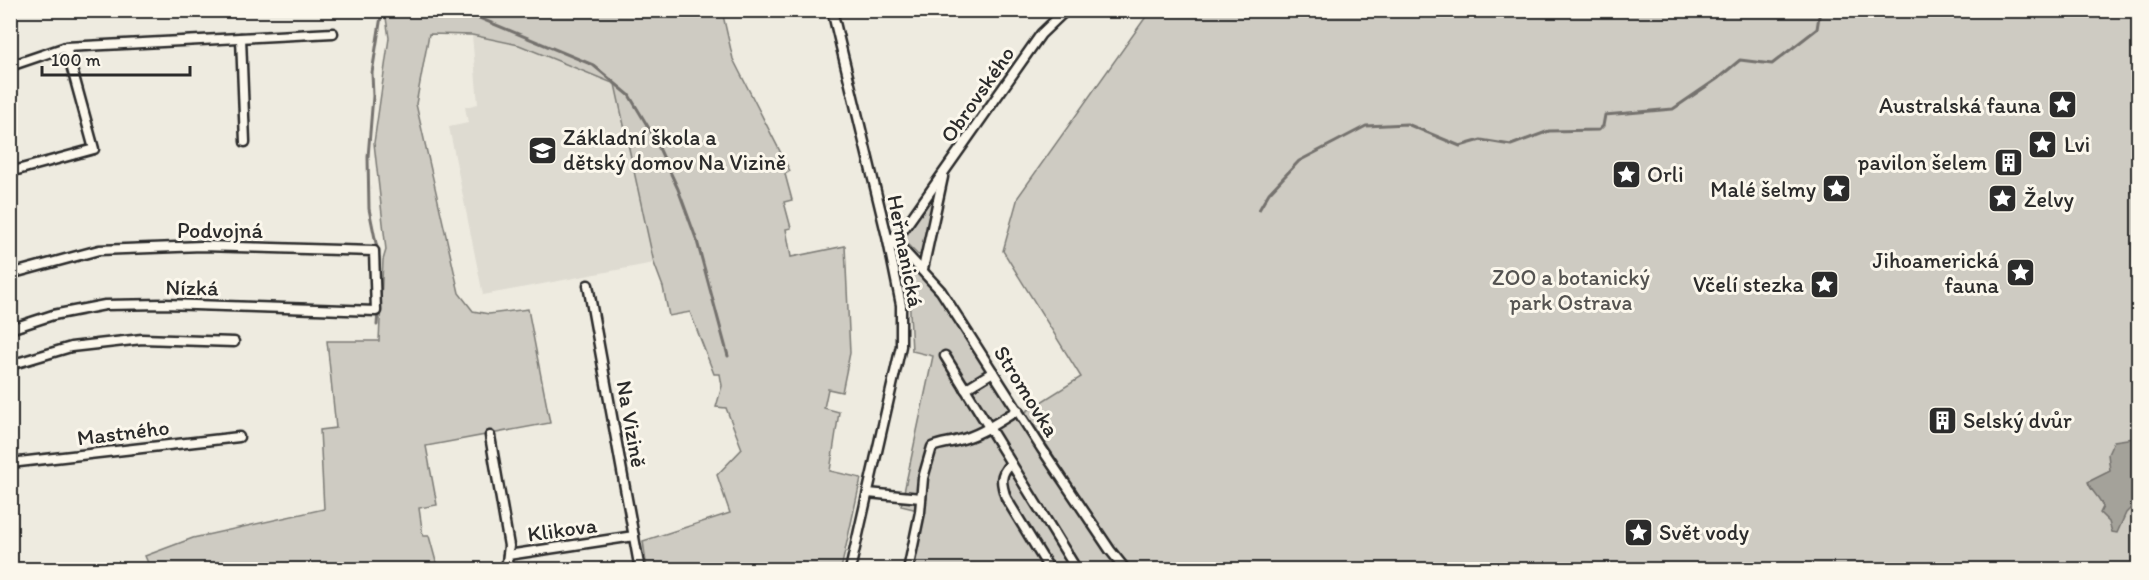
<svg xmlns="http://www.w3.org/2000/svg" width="2149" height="580" font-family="Itim,sans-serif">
  <rect width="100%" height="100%" fill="#eeebe0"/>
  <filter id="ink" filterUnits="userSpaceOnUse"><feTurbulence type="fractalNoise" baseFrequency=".0167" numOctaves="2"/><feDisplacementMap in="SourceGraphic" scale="12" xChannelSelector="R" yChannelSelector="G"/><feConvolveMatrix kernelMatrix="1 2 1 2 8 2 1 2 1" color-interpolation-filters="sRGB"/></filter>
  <g filter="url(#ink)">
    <!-- built -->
    <polygon fill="#dedbd1" points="472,35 519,45 615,84 654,263 483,295 449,127 468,123 465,107 478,104"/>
    <!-- green -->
    <g fill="#cecbc2" stroke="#7c7b76" stroke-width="1.5">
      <polygon points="385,11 722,11 733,59 790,171 785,174 792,200 784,202 791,228 786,229 791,257 845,246 850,353 842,392 828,389 824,408 839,412 830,471 861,478 841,569 647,569 643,541 730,513 717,475 742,449 726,408 716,407 722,386 720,374 714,374 690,312 669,316 663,287 654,263 615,84 519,45 472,35 429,34 416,104 459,293 473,311 489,314 528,309 550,423 426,446 437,505 419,508 423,536 429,536 438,569 151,570 145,556 193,538 324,509 320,430 336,428 327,341 379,341 383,260 386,250 374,143 389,38"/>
      <polygon points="1150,11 2138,11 2138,569 1132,569 1116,550 1025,412 1081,377 1003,251 1018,197"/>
      <polygon points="934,194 922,254 918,255 905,242 904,233"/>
      <polygon points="903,255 927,279 1109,556 1120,569 909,569 922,511 901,506 933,356 912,351 909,293 902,259"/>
    </g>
    <!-- water -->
    <path fill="#a4a29a" stroke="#74726e" stroke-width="1.5" d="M2134,438L2138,440V501L2126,513L2117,533L2112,532L2109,522L2100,513L2103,507C2100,497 2091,492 2088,482L2110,471L2108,454L2114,441Z"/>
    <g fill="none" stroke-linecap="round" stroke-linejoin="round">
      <!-- stream -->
      <g stroke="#74726e" stroke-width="3">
        <polyline points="460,10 593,65 629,95 653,135 678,189 697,241 728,356"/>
        <polyline points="1259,210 1269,193 1299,161 1366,126 1407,124 1460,146 1481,140 1511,145 1549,131 1599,130 1603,126 1605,115 1673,109 1717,79 1740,60 1772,64 1817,29 1820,10"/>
        <polyline points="379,269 379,258 369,209 368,157 373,96 372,73 382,10"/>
        <polyline points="377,325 378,312"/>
      </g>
      <defs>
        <g id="minor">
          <polyline points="832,10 888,241 901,305 901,346 850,570"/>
          <polyline points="1066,10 1041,34 901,233 888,241 903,250 941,291 1042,449 1110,550 1126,570"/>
          <polyline points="241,38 245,142"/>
          <polyline points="10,66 66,47 333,33"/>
          <polyline points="10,172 94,149 66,47"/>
          <polyline points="923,269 943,177"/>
          <polyline points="10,274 99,250 202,246 374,251 376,311 164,304 105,305 53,315 10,329"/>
          <polyline points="588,285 640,570"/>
          <polyline points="945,356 1077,570"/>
          <polyline points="10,365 71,347 142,339 234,342"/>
          <polyline points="965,389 993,372"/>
          <polyline points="490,436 509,546 506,570"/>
          <polyline points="10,463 239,437"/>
          <path d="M1011,463C999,475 1001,483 1006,498L1050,570"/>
          <polyline points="868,493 921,498"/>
          <polyline points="508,555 634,536"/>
          <path d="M908,570L920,512L923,478L932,447C941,443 950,443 959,440C981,435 999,421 1018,410"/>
        </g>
      </defs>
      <!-- minor casing -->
      <use href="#minor" stroke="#2b2b2b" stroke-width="13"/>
      <!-- minor -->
      <use href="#minor" stroke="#fbf7ec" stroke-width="8"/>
    </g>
  </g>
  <!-- icons -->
  <defs>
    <symbol id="sight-square" viewBox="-11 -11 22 22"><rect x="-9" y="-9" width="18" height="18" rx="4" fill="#2b2b2b" stroke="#fbf7ec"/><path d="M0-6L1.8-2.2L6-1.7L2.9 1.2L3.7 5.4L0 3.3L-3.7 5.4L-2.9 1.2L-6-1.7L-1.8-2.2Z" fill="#fff"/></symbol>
    <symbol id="school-square" viewBox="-11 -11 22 22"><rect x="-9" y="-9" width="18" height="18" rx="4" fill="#2b2b2b" stroke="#fbf7ec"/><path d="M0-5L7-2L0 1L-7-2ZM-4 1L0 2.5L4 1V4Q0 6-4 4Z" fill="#fff"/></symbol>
    <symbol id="building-square" viewBox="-11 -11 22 22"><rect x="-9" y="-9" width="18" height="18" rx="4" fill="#2b2b2b" stroke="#fbf7ec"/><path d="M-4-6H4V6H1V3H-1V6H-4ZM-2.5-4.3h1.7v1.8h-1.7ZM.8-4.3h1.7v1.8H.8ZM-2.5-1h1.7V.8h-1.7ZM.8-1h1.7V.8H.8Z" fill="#fff"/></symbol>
  </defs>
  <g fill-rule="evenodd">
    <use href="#sight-square" x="2046" y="88" width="33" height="33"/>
    <use href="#sight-square" x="2026" y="128" width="33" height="33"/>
    <use href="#school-square" x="526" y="134" width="33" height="33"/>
    <use href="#building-square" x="1992" y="146" width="33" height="33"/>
    <use href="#sight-square" x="1610" y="158" width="33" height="33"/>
    <use href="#sight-square" x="1820" y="172" width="33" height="33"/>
    <use href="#sight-square" x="1986" y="182" width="33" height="33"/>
    <use href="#sight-square" x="2004" y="256" width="33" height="33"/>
    <use href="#sight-square" x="1808" y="268" width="33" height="33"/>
    <use href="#building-square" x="1926" y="404" width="33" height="33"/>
    <use href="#sight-square" x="1622" y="516" width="33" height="33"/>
  </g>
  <g text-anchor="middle" stroke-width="6" stroke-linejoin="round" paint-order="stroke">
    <!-- street labels -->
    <g font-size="22" fill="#2b2b2b" stroke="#fbf7ec">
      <text transform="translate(977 94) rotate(-55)" y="8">Obrovského</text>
      <text x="220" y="238">Podvojná</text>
      <text transform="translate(906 251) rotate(79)" y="8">Heřmanická</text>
      <text transform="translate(192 287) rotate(1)" y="8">Nízká</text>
      <text transform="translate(1027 391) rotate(58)" y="8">Stromovka</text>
      <text transform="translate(632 424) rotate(80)" y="8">Na Vizině</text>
      <text transform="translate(123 432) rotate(-7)" y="8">Mastného</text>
      <text transform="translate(562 529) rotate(-8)" y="8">Klikova</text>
    </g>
    <!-- poi labels -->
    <g font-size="22" fill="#2b2b2b" stroke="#fbf7ec" text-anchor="start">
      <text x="2041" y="113" text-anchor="end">Australská fauna</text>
      <text x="563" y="145">Základní škola a<tspan x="563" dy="25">dětský domov Na Vizině</tspan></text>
      <text x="2064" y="152">Lvi</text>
      <text x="1987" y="170" text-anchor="end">pavilon šelem</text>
      <text x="1647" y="182">Orli</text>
      <text x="1816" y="197" text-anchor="end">Malé šelmy</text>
      <text x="2024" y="207">Želvy</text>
      <text x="1999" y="268" text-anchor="end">Jihoamerická<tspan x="1999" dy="25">fauna</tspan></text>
      <text x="1804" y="292" text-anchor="end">Včelí stezka</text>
      <text x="1963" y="428">Selský dvůr</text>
      <text x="1659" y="540">Svět vody</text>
    </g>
    <!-- park labels -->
    <g font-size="22" fill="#545351" stroke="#fbf7ec">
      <text x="1571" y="285">ZOO a botanický<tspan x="1571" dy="25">park Ostrava</tspan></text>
    </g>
  </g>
  <!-- margin -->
  <rect width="2149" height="580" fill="none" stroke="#fbf7ec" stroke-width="36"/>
  <rect x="18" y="18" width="2113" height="544" fill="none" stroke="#2b2b2b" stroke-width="2" filter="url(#ink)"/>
  <!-- scale -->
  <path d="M42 66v9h148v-9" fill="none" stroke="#2b2b2b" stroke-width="3"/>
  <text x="51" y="66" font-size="18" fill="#2b2b2b" stroke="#fbf7ec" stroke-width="4.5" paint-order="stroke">100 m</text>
</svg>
